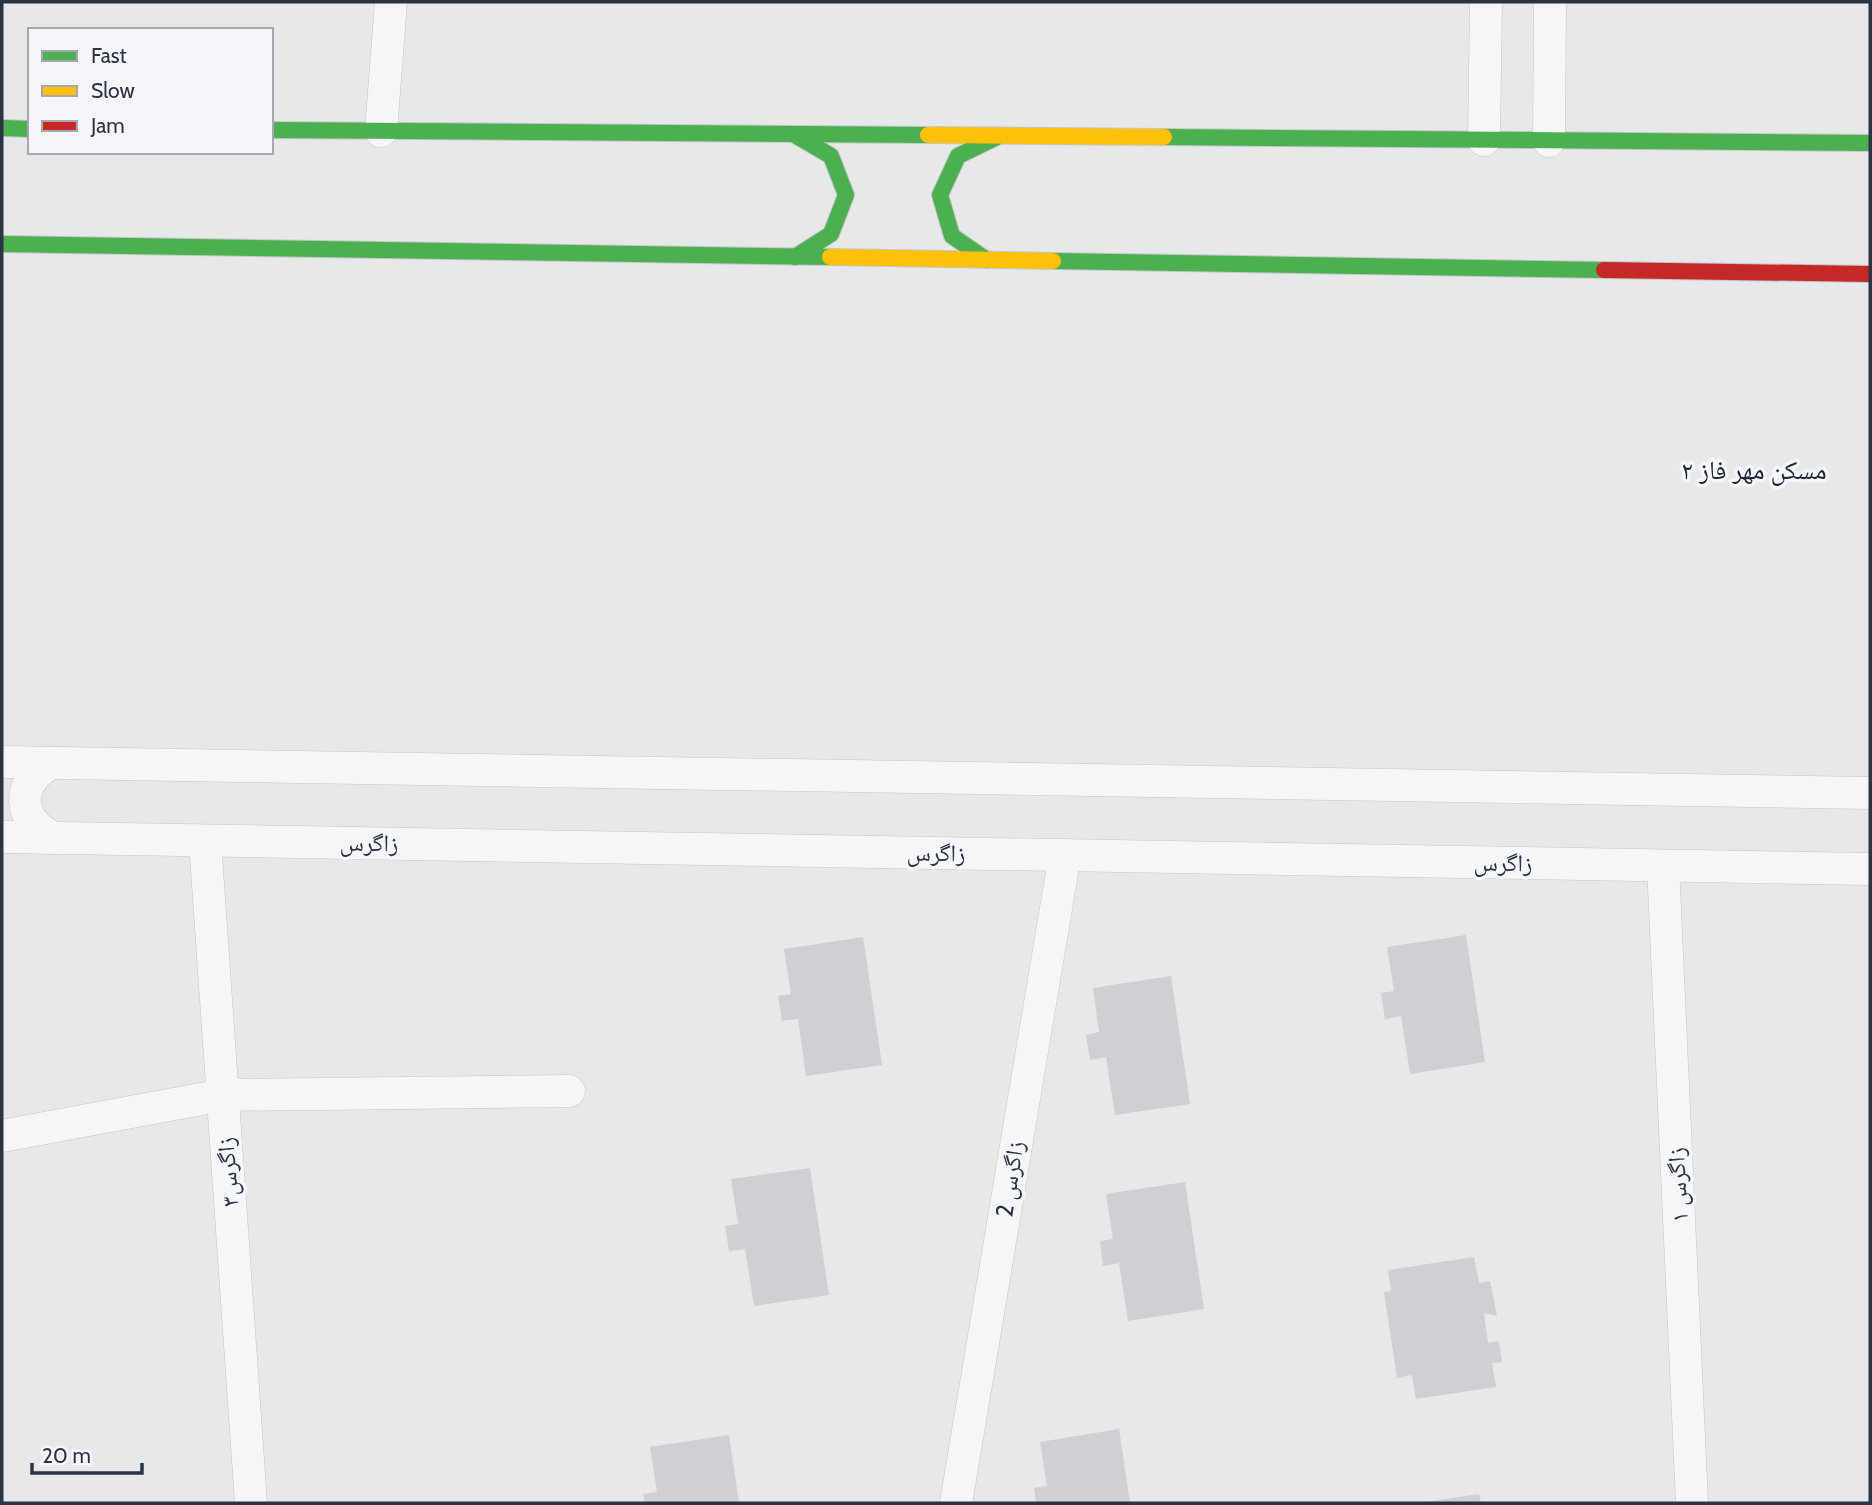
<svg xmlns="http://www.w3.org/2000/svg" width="1872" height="1505" font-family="Cabin,'Noto Naskh Arabic',sans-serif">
  <rect width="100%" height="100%" fill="#e6e8ea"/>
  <!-- building -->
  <g fill="#ced0d3">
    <polygon points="1466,935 1485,1062 1410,1074 1401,1016 1385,1019 1381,993 1394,991 1387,947"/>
    <polygon points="863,937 882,1065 806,1076 798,1019 782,1021 778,996 791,994 784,949"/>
    <polygon points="1171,976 1190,1104 1115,1115 1106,1057 1090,1060 1086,1035 1099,1032 1093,988"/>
    <polygon points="810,1168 829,1295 754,1306 745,1249 729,1251 725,1226 738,1224 731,1179"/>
    <polygon points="1185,1182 1204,1309 1128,1321 1119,1263 1103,1266 1100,1241 1113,1239 1106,1194"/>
    <polygon points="1474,1257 1479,1283 1490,1281 1497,1316 1484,1313 1488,1343 1499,1341 1502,1362 1492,1363 1496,1387 1416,1399 1412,1375 1397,1378 1384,1292 1391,1291 1388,1270"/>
    <polygon points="1119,1429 1130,1503 1036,1503 1034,1488 1047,1486 1040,1442"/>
    <polygon points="729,1435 739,1503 645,1503 643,1494 657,1492 650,1447"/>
    <polygon points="1479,1494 1481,1503 1426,1503 1426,1502"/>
  </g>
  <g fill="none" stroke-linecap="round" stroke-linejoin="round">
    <defs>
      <g id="street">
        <polyline points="381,131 391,2"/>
        <polyline points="1484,140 1486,2"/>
        <polyline points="1549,141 1550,2"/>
        <polyline points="2,762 1870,793"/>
        <path d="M51,763C15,783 17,821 54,838"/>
        <polyline points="2,837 1870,869"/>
        <polyline points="205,841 251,1503"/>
        <polyline points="1663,866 1692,1503"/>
        <polyline points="2,1136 223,1095 569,1091"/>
        <polyline points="956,1503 1065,855"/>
      </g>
      <g id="fast">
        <polyline points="2,128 30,129"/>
        <polyline points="271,130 928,135"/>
        <polyline points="795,135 831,156 846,195 831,234 795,257"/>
        <polyline points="1164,137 1870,143"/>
        <polyline points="2,244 830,257"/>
        <polyline points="987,260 952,236 940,195 958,156 997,137"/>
        <polyline points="1053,261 1604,270"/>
      </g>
      <g id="slow">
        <polyline points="928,135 1164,137"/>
        <polyline points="830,257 1053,261"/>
      </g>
      <polyline id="jam" points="1604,270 1870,274"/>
    </defs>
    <!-- street casing -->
    <use href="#street" stroke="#c4c6c8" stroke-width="33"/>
    <!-- fast casing -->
    <use href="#fast" stroke="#c4c6c8" stroke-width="18"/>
    <!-- slow casing -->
    <use href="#slow" stroke="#c4c6c8" stroke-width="18"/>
    <!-- jam casing -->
    <use href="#jam" stroke="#c4c6c8" stroke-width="18"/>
    <!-- street -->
    <use href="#street" stroke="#f5f6f7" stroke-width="32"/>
    <!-- fast -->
    <use href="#fast" stroke="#4caf50" stroke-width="16"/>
    <!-- slow -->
    <use href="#slow" stroke="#ffc107" stroke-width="16"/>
    <!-- jam -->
    <use href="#jam" stroke="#c62828" stroke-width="16"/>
  </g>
  <g text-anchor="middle" stroke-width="7" stroke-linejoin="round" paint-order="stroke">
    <!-- street labels -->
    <g font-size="24" fill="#2b3445" stroke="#f4f6f9">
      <text transform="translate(369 843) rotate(1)" y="8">زاگرس</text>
      <text transform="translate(936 853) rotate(1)" y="8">زاگرس</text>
      <text transform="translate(1503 863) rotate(1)" y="8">زاگرس</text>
      <text transform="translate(228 1172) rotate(-94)" y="8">زاگرس۳</text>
      <text transform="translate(1010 1179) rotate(-81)" y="8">زاگرس 2</text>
      <text transform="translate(1678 1185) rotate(-93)" y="8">زاگرس ۱</text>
    </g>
    <!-- neighbourhood labels -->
    <g font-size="26" fill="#1d2536" stroke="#f4f6f9">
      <text x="1754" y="479">مسکن مهر فاز ۲</text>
    </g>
  </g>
  <!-- border -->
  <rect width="1872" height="1505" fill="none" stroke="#2b3445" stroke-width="7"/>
  <!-- legend -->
  <rect x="28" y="28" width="245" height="126" fill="#f4f6f9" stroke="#a4a8b1" stroke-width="2"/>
  <rect x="42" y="51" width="35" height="10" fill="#4caf50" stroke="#a4a8b1" stroke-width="2"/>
  <text x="91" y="63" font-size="21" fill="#2b3445">Fast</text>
  <rect x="42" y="86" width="35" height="10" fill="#ffc107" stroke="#a4a8b1" stroke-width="2"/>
  <text x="91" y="98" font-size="21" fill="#2b3445">Slow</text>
  <rect x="42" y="121" width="35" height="10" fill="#c62828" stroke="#a4a8b1" stroke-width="2"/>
  <text x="91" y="133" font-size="21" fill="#2b3445">Jam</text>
  <!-- scale -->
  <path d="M32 1463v10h110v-10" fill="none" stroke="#2b3445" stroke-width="3.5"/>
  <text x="42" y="1463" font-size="21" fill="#2b3445" stroke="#f4f6f9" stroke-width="5" paint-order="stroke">20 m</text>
</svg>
